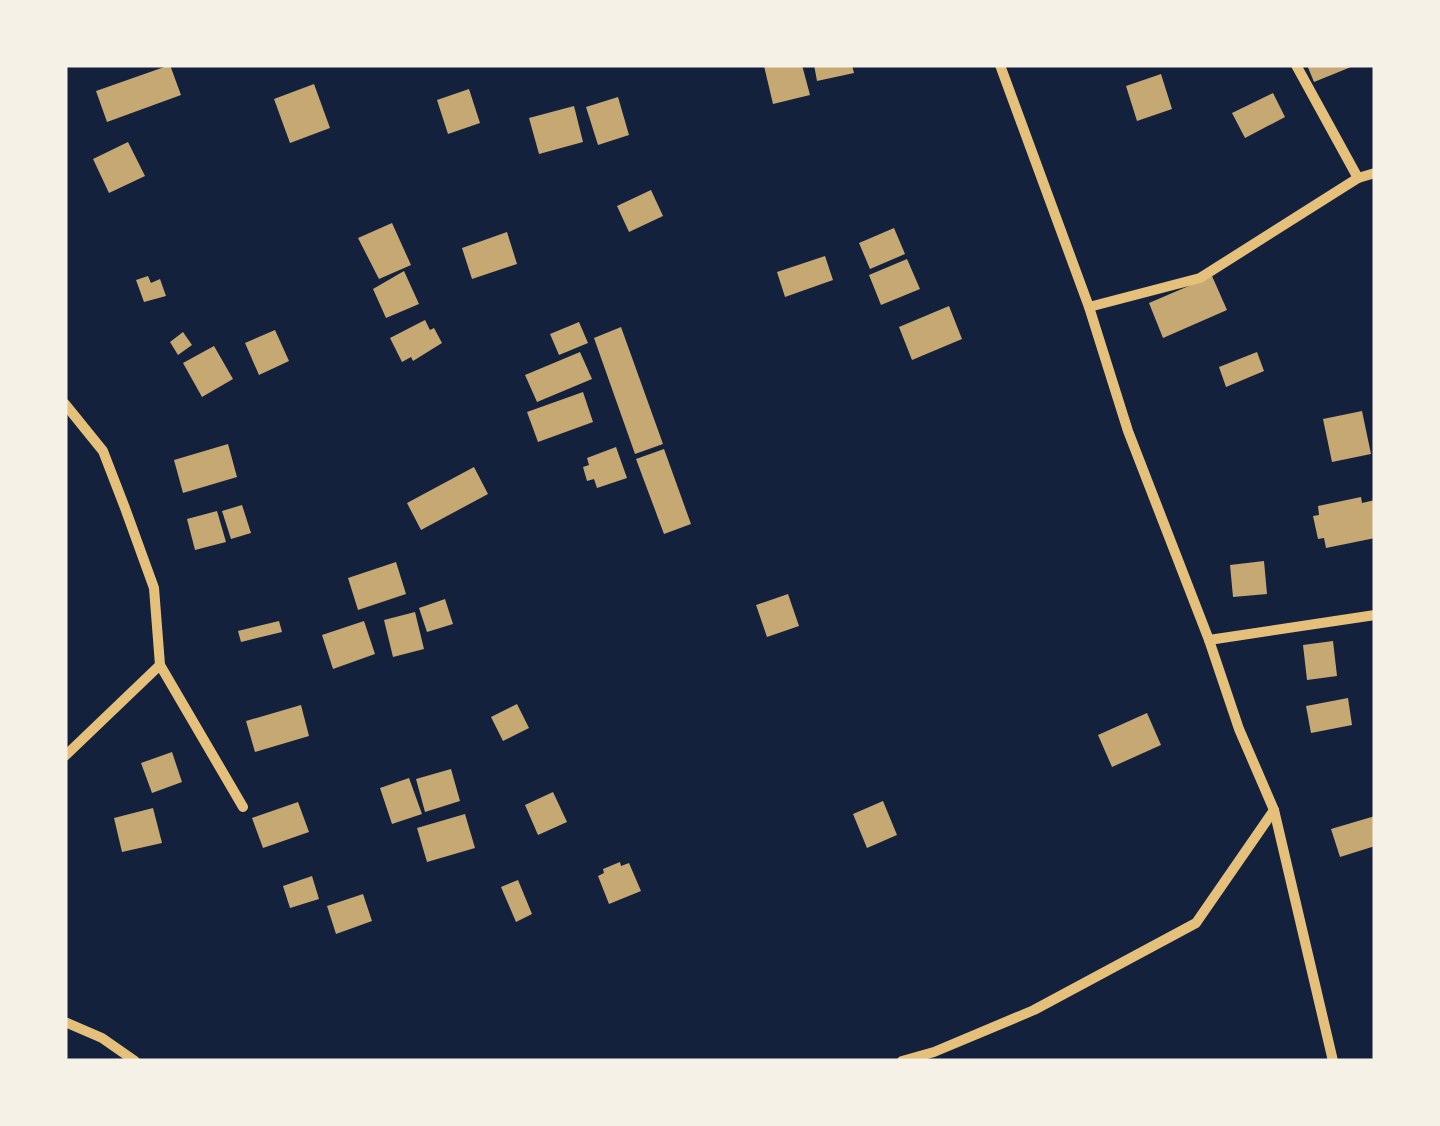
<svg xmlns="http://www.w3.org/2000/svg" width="1440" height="1126" font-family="Arial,sans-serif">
  <rect width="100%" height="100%" fill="#14213d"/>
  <!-- building -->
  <g fill="#c6a872">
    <polygon points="170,65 181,95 107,122 96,91"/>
    <polygon points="770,65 802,65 810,95 773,104 764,66"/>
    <polygon points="814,65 852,65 854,73 817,81"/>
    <polygon points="1307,65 1356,65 1314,82"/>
    <polygon points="1161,74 1172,109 1137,121 1126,86"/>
    <polygon points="314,84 330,128 290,143 274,99"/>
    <polygon points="469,89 480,123 448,134 437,100"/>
    <polygon points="1273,93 1285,117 1245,138 1232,113"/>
    <polygon points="618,97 629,135 598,145 586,107"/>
    <polygon points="574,106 583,142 539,154 529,118"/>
    <polygon points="128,142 145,176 109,193 93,159"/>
    <polygon points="651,190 663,216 629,232 617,206"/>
    <polygon points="392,223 411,265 379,279 358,238"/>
    <polygon points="894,228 905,254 870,269 859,243"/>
    <polygon points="507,232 517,264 472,279 462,248"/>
    <polygon points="825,256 833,280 785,297 777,272"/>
    <polygon points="907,259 920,289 881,305 869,275"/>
    <polygon points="404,271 419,304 386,318 373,289"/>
    <polygon points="148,276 151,283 160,279 166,296 144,302 136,280"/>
    <polygon points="1212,276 1227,310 1163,338 1149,303"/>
    <polygon points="949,306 962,339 912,360 899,327"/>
    <polygon points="425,320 430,330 434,328 442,343 413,361 411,357 402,362 390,338"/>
    <polygon points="579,322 588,343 559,355 550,334"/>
    <polygon points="621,327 663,444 635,454 594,338"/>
    <polygon points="275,330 289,361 259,375 245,343"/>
    <polygon points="183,332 192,345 178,355 170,342"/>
    <polygon points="214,346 233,379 202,397 183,363"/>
    <polygon points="580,352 592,379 537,402 525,375"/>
    <polygon points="1257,352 1264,371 1226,387 1219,367"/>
    <polygon points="583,392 593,422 538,442 527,412"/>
    <polygon points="1362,411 1371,454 1332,462 1323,419"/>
    <polygon points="228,444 237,477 183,493 174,460"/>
    <polygon points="616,447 627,478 597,488 594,479 587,481 583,467 589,465 587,458"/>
    <polygon points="664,449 691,524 664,534 636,459"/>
    <polygon points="474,467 488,494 421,530 407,503"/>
    <polygon points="1361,497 1362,503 1375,500 1375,538 1326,548 1324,538 1318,539 1313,516 1319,515 1318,506"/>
    <polygon points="242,505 251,533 231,539 222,511"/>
    <polygon points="217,511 226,542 195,550 187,519"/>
    <polygon points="1264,561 1267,594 1233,597 1230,565"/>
    <polygon points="396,562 406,594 358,610 348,578"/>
    <polygon points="788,594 799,626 767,637 756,605"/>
    <polygon points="445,599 453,624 427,632 419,608"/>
    <polygon points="415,612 424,649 393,657 384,620"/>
    <polygon points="279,621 282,632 241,642 238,631"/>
    <polygon points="364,621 375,654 333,669 322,635"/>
    <polygon points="1333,641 1337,676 1307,680 1303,645"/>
    <polygon points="1348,698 1352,725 1311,733 1306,706"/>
    <polygon points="517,704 529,728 503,741 491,717"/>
    <polygon points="301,705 309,736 255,752 246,721"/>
    <polygon points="1147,713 1161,745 1112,767 1098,735"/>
    <polygon points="172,752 182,782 152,793 141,763"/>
    <polygon points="451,769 460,801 425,812 416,779"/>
    <polygon points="409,778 422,814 392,824 380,788"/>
    <polygon points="553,792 567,822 538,835 525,805"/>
    <polygon points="883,801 897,835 867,848 853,814"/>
    <polygon points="298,802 309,832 263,848 252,818"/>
    <polygon points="153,808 162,843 122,852 114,818"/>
    <polygon points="465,814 475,848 427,862 417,828"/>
    <polygon points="1375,816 1375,846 1340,857 1331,829"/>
    <polygon points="620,862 621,866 629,863 641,891 609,904 598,876 604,873 603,869"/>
    <polygon points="312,876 319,899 290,908 283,886"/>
    <polygon points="518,880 532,914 516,922 501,887"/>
    <polygon points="363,894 372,921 336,934 327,906"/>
  </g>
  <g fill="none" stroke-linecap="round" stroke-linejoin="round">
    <!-- minor -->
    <g stroke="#e5c07b" stroke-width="10">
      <polyline points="1000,65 1089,307 1128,431 1209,640 1239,729 1274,810 1333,1061"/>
      <polyline points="1296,65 1358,178"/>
      <polyline points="1089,307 1200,278 1358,178 1375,173"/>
      <polyline points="65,404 103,451 125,508 154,588 160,665 243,807"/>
      <polyline points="1209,640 1375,615"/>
      <polyline points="65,756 160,665"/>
      <polyline points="65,1022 102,1038 135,1061"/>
      <polyline points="902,1061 934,1052 1034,1010 1196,923 1274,810"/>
    </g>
  </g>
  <!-- border -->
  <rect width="1440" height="1126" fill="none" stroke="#f6f1e7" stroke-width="135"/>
</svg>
